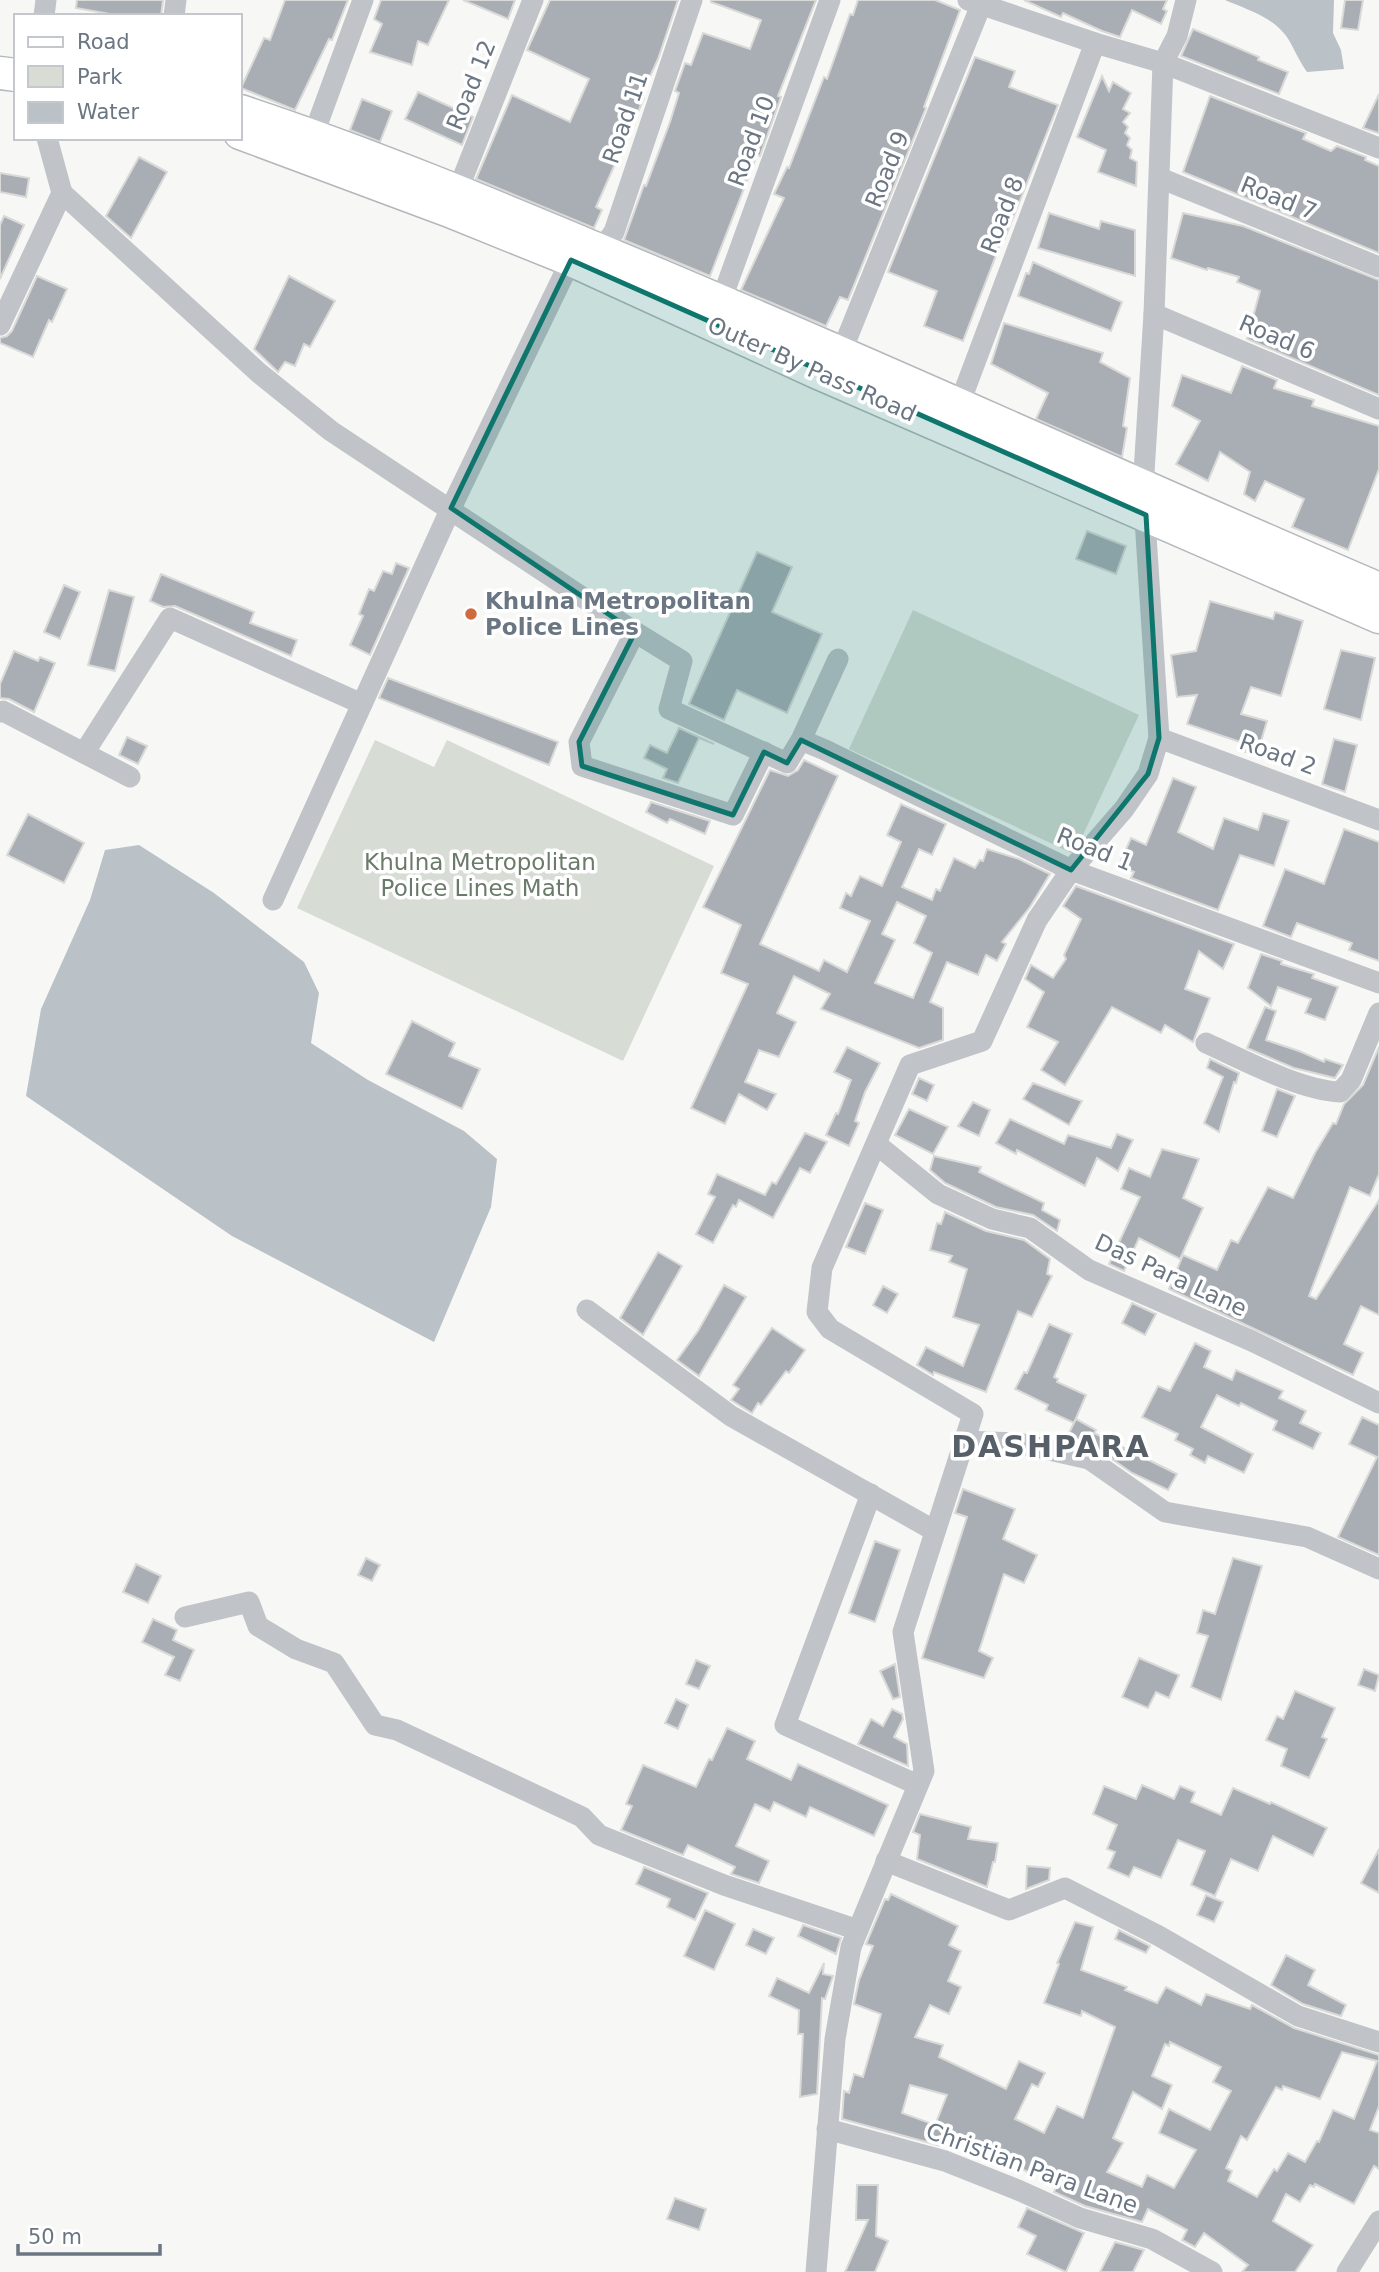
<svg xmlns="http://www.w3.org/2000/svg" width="1379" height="2272" font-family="'DejaVu Sans',sans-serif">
  <rect width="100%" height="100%" fill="#f7f8f5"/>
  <!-- green -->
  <g fill="#d7dcd5">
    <polygon points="913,610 1139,715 1074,854 849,749"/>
    <polygon points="375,740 434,767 447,740 714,866 623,1061 297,908"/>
  </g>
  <!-- water -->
  <g fill="#bac2c7">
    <path d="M1225,0H1334L1333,33L1341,50L1344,69L1307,72C1300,62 1296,53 1290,42C1277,18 1248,10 1225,0Z"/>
    <polygon points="139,845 214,893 304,962 319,993 311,1043 368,1080 464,1131 497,1159 491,1207 434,1342 232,1236 26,1096 41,1009 90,900 105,850"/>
  </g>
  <!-- building -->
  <g fill="#a9aeb5" stroke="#d9d9d8" stroke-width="2" fill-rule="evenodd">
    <polygon points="77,0 163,0 161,16 121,16 76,8"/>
    <polygon points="285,0 348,0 332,40 329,39 295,110 241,88 264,38 270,40"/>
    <polygon points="381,0 449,0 428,45 418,41 412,65 370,52 382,24 374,19"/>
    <polygon points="463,0 515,0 508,19"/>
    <polygon points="550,0 678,0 658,59 641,96 644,98 596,207 602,210 594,228 476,179 512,95 570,122 589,79 527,50"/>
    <polygon points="711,0 816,0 778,96 781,97 760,156 757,155 710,276 624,240 644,185 646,186 670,122 679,93 675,91 685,63 691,65 703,33 750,49 761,20 711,2"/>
    <polygon points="858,0 935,0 960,10 924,107 926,108 848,300 840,297 826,326 741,290 784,198 774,194 787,167 789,168 824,77 827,79 850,14 853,15"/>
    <polygon points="1024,0 1167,0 1163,9 1167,11 1161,24 1132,10 1120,37 1102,31 1063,13 1061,17"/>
    <polygon points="1345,0 1363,0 1358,30 1341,28"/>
    <polygon points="1193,29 1259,57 1258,60 1288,72 1279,94 1181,56"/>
    <polygon points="975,57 1015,71 1009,87 1058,105 1019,203 1005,238 1003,237 963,341 924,326 937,291 888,272"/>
    <polygon points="1102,76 1109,91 1113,82 1131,93 1123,109 1130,113 1123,122 1128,127 1125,133 1130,138 1127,145 1132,150 1130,158 1137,162 1136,186 1098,172 1106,150 1077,137"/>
    <polygon points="418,92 473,117 462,145 405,119"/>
    <polygon points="1379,94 1379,131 1378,133 1363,128"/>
    <polygon points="1210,96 1306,133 1303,139 1331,151 1337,146 1366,157 1365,160 1379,166 1379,253 1183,172"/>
    <polygon points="362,99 392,111 380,142 350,130"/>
    <polygon points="139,157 167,172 131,238 106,216"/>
    <polygon points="0,173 29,178 26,197 0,192"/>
    <polygon points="1049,213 1099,229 1101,221 1135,230 1135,276 1038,248"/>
    <polygon points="1183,213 1243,226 1379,280 1379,395 1247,339 1260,291 1237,282 1239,277 1208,268 1207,270 1171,258"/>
    <polygon points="4,216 24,225 0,279 0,225"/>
    <polygon points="1033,262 1122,302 1111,331 1018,296 1026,273 1029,274"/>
    <polygon points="37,276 67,289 52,322 49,320 33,357 0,343 0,338 7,336 12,331"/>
    <polygon points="289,276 335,301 310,347 304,344 295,366 285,362 278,372 254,349"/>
    <polygon points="1004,323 1103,353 1100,362 1130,378 1123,426 1127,428 1122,457 1036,419 1048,393 991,364"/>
    <polygon points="1242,366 1277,380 1274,388 1314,400 1312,406 1379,426 1379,469 1348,550 1292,527 1304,499 1265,481 1255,501 1244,494 1250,472 1220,452 1208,481 1176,464 1200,421 1172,406 1182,375 1231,393"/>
    <polygon points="1087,531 1126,546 1116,574 1076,559"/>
    <polygon points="757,552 792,567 772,612 822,634 787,713 737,690 724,720 689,704"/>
    <polygon points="396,563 409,568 370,655 350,645 363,616 359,614 369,589 374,591 383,571 392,574"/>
    <polygon points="161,574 254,612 250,623 297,640 291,656 175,606 163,607 150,601"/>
    <polygon points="64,585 80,592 60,639 44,632"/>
    <polygon points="109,590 134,597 115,671 88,665"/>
    <polygon points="1210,601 1273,619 1275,612 1303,621 1281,696 1251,687 1241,714 1267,721 1257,755 1238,750 1240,742 1187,724 1197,695 1177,697 1171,655 1196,651"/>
    <polygon points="1341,650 1375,658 1361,720 1324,709"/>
    <polygon points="14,651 38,661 40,657 55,663 34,712 9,699 0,698 0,684"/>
    <polygon points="388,678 558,742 549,765 379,698"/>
    <polygon points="679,728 714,744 699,738 678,783 663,778 667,769 644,758 650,745 667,753"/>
    <polygon points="127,737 147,746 138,764 119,755"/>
    <polygon points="1334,739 1357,745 1345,792 1322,784"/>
    <path d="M804,760L838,776L760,944L819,971L824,960L847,972L870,921L840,908L846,893L851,896L860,876L882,886L901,842L887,835L901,804L946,824L932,855L919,849L902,887L932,900L936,889L940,891L954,858L975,868L980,860L983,861L987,849L1019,859L1050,874L1030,907L1002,942L1006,944L997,961L986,955L978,975L947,962L930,1002L943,1008V1040L919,1048L821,1009L830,994L794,976L777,1013L796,1022L779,1057L759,1050L745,1082L776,1094L767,1110L739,1094L725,1124L691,1108L748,984L721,973L741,925L703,907L770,770L788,776L798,770ZM897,902L926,916L914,943L932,953L913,998L875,983L895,940L882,934Z"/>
    <polygon points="1173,778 1196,787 1178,832 1213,849 1224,818 1258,830 1263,813 1289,821 1274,866 1240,855 1218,910 1131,878 1134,872 1119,865 1131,838 1146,845"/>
    <polygon points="651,802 710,821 705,834 670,819 667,823 646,812"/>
    <polygon points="28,814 84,843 64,883 7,855"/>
    <polygon points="1344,829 1379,842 1379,961 1349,950 1352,943 1297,923 1291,937 1263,926 1285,869 1324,884"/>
    <polygon points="1076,886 1234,944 1223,969 1199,951 1185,989 1210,998 1193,1042 1165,1025 1161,1033 1112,1007 1065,1085 1041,1070 1058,1042 1027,1027 1044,992 1025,979 1031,965 1053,978 1066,959 1064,955 1081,919 1063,906"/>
    <polygon points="1261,954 1282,961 1281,964 1314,974 1312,978 1338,987 1325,1020 1305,1013 1311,999 1278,987 1271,1006 1248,988"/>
    <polygon points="1265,1007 1276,1011 1266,1040 1299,1051 1324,1062 1325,1059 1343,1065 1335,1078 1294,1068 1247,1048"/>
    <polygon points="412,1021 455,1043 449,1056 480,1069 462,1109 386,1074"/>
    <polygon points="847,1047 880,1063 865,1092 855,1121 859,1123 849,1146 826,1135 836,1113 838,1114 851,1080 834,1072"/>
    <polygon points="1379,1047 1379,1174 1370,1196 1350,1187 1309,1296 1316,1299 1379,1200 1379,1315 1361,1306 1344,1344 1363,1353 1353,1375 1169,1289 1183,1255 1217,1270 1231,1240 1238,1243 1268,1187 1293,1198 1315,1153 1333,1123 1336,1124 1344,1104 1363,1085"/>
    <polygon points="1210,1059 1239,1073 1236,1083 1234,1082 1219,1132 1204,1123 1223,1077 1207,1068"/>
    <polygon points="919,1078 934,1085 927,1101 912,1094"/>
    <polygon points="1033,1083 1082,1101 1069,1125 1023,1099"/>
    <polygon points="1277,1089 1295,1096 1277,1137 1262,1131"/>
    <polygon points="973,1102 990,1110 979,1136 958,1126"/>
    <polygon points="909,1109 948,1127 933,1154 895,1135"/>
    <polygon points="1010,1119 1064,1144 1068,1135 1111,1148 1117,1134 1133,1140 1118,1171 1097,1158 1085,1186 1017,1150 1016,1154 996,1143"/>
    <polygon points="805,1133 827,1142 810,1173 800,1168 773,1218 739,1200 736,1207 733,1205 713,1243 696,1234 715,1197 708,1194 717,1174 765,1195 772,1182 776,1184"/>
    <polygon points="1162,1149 1199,1159 1183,1198 1203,1208 1180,1259 1139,1238 1124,1271 1109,1264 1140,1197 1121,1189 1129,1168 1150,1177"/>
    <polygon points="934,1156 981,1167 979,1172 1044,1203 1042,1210 1060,1220 1057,1231 1033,1215 996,1207 945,1183 930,1170"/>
    <polygon points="865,1203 883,1210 865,1254 846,1247"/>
    <polygon points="945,1212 986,1231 1024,1240 1050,1259 1047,1274 1052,1276 1032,1317 1018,1311 986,1392 934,1372 933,1375 917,1365 926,1347 963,1366 979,1325 953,1317 967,1269 949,1262 952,1256 930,1250 937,1223 941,1224"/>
    <polygon points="658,1252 682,1266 643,1335 620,1318"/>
    <polygon points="724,1285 746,1297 699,1376 677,1360 698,1331"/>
    <polygon points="883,1286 898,1294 887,1313 873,1305"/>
    <polygon points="1132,1303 1156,1314 1145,1335 1122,1323"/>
    <polygon points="1049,1324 1072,1334 1054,1377 1058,1379 1057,1382 1086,1395 1074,1423 1046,1410 1048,1405 1015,1389 1024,1372 1027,1373"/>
    <polygon points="772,1328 805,1350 789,1373 786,1371 761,1405 758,1403 752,1413 731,1400 739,1389 733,1385"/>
    <polygon points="1195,1343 1211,1351 1204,1367 1232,1380 1236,1370 1283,1391 1279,1398 1306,1411 1300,1423 1321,1433 1313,1449 1273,1430 1277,1421 1241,1403 1239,1406 1217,1395 1201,1427 1253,1454 1244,1473 1208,1456 1205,1463 1190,1455 1193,1449 1175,1440 1178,1434 1142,1417 1158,1386 1170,1391"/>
    <polygon points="1362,1417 1379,1425 1379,1555 1338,1537 1377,1457 1349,1444"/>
    <polygon points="1076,1419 1096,1430 1094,1433 1177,1474 1168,1490 1132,1473 1096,1448 1066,1439"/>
    <polygon points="963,1489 1015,1509 1003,1539 1037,1555 1024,1583 1004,1574 979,1651 993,1658 984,1678 922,1658 967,1517 955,1513"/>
    <polygon points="875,1541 900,1550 875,1622 849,1613"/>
    <polygon points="366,1558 380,1565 372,1581 358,1575"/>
    <polygon points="1233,1558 1262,1566 1221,1700 1191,1687 1208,1636 1197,1633 1203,1610 1215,1614"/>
    <polygon points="136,1564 161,1576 148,1603 123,1592"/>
    <polygon points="153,1619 177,1630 173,1640 194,1650 180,1681 165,1675 174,1657 142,1642"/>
    <polygon points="1139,1658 1179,1675 1169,1698 1156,1692 1148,1708 1122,1697"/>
    <polygon points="696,1660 710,1666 699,1689 686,1684"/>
    <polygon points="895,1664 900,1697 893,1699 880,1671"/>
    <polygon points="1364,1669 1379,1675 1375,1691 1358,1685"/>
    <polygon points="1295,1691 1335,1708 1322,1737 1327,1739 1309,1778 1281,1766 1287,1749 1266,1740 1277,1716 1283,1719"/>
    <polygon points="676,1699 688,1705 678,1729 665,1723"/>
    <polygon points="892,1709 902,1714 903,1719 894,1737 907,1744 908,1766 858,1744 871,1719 883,1726"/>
    <polygon points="727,1728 755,1741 747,1759 791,1780 798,1764 888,1805 874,1836 810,1807 806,1817 774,1802 770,1811 755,1804 736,1846 769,1861 759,1883 731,1874 735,1867 688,1845 683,1855 621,1830 632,1806 626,1804 643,1765 696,1787 709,1759 712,1760"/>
    <polygon points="1142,1785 1174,1799 1180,1786 1195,1792 1191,1802 1221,1815 1233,1788 1270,1804 1271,1802 1327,1828 1313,1856 1273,1836 1258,1871 1231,1859 1215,1896 1191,1885 1205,1851 1178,1840 1161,1878 1134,1867 1129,1877 1108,1868 1115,1852 1107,1849 1117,1825 1093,1814 1104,1786 1136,1799"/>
    <polygon points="920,1814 971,1827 968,1839 998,1843 995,1862 993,1862 987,1887 917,1859 920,1835 913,1832"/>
    <polygon points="1379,1849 1379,1893 1361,1883"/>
    <polygon points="1027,1866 1050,1868 1049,1880 1026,1889"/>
    <polygon points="644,1867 708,1893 695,1920 667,1907 670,1899 636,1884"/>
    <path d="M891,1894L958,1926L949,1945L961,1951L948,1981L961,1987L949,2014L930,2005L915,2037L943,2045L939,2057L1006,2089L1019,2061L1045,2073L1038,2087L1032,2084L1015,2119L1044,2133L1057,2106L1083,2118L1115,2027L1082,2011L1081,2016L1044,2003L1059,1964L1057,1963L1075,1922L1093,1927L1081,1970L1127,1987L1125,1990L1157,2003L1166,1987L1201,2005L1206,1994L1250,2009L1252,2005L1294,2028L1379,2055V2106L1370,2130L1379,2133V2169L1374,2166L1354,2204L1315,2184L1314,2187L1310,2185L1300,2202L1286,2194L1273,2221L1313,2245L1295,2272H1242L1248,2265L1204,2233L1195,2247L1182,2240L1187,2230L1148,2209L1142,2222L1085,2206L1054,2192L1058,2182L1032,2170L1030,2173L946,2133L941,2146L842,2119L844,2091L849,2093L854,2074L863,2077L881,2014L854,2004L859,1980L873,1946L866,1944L885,1899L888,1900ZM1170,2042L1221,2067L1213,2082L1231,2091L1210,2130L1169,2109L1159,2133L1196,2150L1174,2188L1147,2175L1142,2187L1107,2172L1123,2143L1113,2138L1133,2092L1162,2109L1172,2085L1152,2076L1165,2044L1169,2046ZM1342,2052L1377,2061L1354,2119L1333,2110L1319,2142L1317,2141L1305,2162L1288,2153L1277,2171L1274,2169L1257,2197L1228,2181L1232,2171L1226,2168L1241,2136L1247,2140L1276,2087L1282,2090L1283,2086L1320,2099ZM910,2085L947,2095L935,2125L902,2113Z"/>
    <polygon points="1206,1895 1223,1902 1214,1922 1197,1915"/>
    <polygon points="705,1910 735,1924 714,1970 684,1956"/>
    <polygon points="803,1925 841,1938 836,1954 798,1936"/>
    <polygon points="753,1929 774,1938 766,1954 746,1945"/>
    <polygon points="1119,1930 1150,1946 1146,1953 1115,1939"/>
    <polygon points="1286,1955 1315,1970 1308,1985 1346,2005 1341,2016 1303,2004 1271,1985"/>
    <polygon points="824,1963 823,1974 833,1976 825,1999 822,1998 817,2094 800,2097 803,2034 798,2034 799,2010 769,1996 777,1978 809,1993"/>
    <polygon points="857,2185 878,2185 876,2236 888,2241 875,2272 845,2272 868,2220 856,2220"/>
    <polygon points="675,2198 706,2209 699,2230 667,2219"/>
    <polygon points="1027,2208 1084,2233 1066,2272 1027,2254 1036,2236 1018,2227"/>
    <polygon points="1115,2242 1144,2250 1133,2272 1100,2272"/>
  </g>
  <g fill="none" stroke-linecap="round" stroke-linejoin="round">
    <defs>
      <g id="primary">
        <polyline points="0,73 16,75"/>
        <path d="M240,111C368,153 492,205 616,257C872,363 1124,480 1379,589"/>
        <polyline points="240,133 447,210 571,260 816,372 1379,617"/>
      </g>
    </defs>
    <!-- primary casing -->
    <use href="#primary" stroke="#b4b7bb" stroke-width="35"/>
    <!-- minor -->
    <g stroke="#c0c3c7" stroke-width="21">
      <polyline points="968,0 1095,43 1163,63 1379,148"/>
      <polyline points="44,16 46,0"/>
      <polyline points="174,16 176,0"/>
      <polyline points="313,136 363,0"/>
      <polyline points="1160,178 1379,267"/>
      <polyline points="458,190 533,0"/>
      <polyline points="62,193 259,373 331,431 635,632 579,742 582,766 733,815 764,752"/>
      <polyline points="601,250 614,232 692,0"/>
      <polyline points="721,301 830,0"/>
      <polyline points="1154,314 1379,409"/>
      <polyline points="0,325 62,193 47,138"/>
      <polyline points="841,353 981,5"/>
      <polyline points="959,405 1095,43"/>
      <polyline points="635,632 682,661 669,709 787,763 801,740 838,659"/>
      <polyline points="0,712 3,711 130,777"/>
      <polyline points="1159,738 1379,820"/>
      <polyline points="801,740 825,750 1071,870 1379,983"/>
      <polyline points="84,753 170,618 362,704"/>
      <polyline points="273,900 451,508 571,260"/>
      <path d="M1206,1043C1244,1060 1299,1090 1340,1092L1351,1080L1379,1013"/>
      <polyline points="876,1144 938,1194 992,1219 1030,1228 1089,1270 1252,1341 1379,1403"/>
      <polyline points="587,1310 731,1416 935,1531"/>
      <polyline points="964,1441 1018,1443 1089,1459 1165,1512 1307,1537 1379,1569"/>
      <polyline points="871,1494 785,1725 918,1785"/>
      <polyline points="185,1617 249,1602 258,1626 296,1649 334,1663 375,1725 397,1730 582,1817 599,1835 724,1885 858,1930"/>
      <polyline points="886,1861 1009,1910 1065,1888 1159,1936 1298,2016 1379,2042"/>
      <polyline points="827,2129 945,2161 1018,2190 1080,2218 1152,2239 1212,2272"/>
      <polyline points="816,2272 835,2039 851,1947 924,1771 903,1632 973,1414 830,1329 817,1312 822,1268 910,1065 982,1041 1037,920 1071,870 1124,809 1148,774 1159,738 1143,488 1154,314 1163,63 1177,36 1186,0"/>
      <polyline points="1347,2272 1379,2221"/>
    </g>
    <!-- primary -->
    <use href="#primary" stroke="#fff" stroke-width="32"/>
  </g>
  <!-- marked area -->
  <path fill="#0f766e" fill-opacity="0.2" stroke="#0f766e" stroke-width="5" stroke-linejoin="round" d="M571,260L1146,515L1159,738L1148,774L1071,870L801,740L787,763L764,752L733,815L582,766L579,742L635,632L451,508Z"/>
  <!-- markers -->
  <circle fill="#ce6b3f" stroke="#fff" stroke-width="2.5" cx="471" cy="614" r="7"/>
  <g text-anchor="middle" stroke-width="7" stroke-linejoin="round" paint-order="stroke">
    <!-- street labels -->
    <g font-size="23" fill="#6b7683" stroke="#fff">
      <text transform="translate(471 85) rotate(-68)" y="8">Road 12</text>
      <text transform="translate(625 118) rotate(-71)" y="8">Road 11</text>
      <text transform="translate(751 141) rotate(-70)" y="8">Road 10</text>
      <text transform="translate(887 169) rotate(-68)" y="8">Road 9</text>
      <text transform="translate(1279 198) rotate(22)" y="8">Road 7</text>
      <text transform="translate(1002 215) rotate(-69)" y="8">Road 8</text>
      <text transform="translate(1277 337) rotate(23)" y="8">Road 6</text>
      <text transform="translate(812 369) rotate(24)" y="8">Outer By Pass Road</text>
      <text transform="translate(1278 754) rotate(20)" y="8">Road 2</text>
      <text transform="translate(1095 849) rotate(22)" y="8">Road 1</text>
      <text transform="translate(1171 1275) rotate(25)" y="8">Das Para Lane</text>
      <text transform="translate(1032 2168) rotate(20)" y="8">Christian Para Lane</text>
    </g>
    <!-- poi labels -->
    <g font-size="23" font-weight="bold" fill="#6b7683" stroke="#fff" text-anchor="start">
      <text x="485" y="609">Khulna Metropolitan<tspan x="485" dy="26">Police Lines</tspan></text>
    </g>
    <!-- park labels -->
    <g font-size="23" fill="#6b7b69" stroke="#fff">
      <text x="480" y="870">Khulna Metropolitan<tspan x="480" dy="26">Police Lines Math</tspan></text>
    </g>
    <!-- district labels -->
    <g font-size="30" font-weight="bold" letter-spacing="2" fill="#576069" stroke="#fff">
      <text x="1051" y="1457">DASHPARA</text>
    </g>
  </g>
  <!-- legend -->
  <rect x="14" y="14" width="228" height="126" fill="#ffffff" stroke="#c4c8cd" stroke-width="2"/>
  <rect x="28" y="37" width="35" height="10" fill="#ffffff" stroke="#c4c8cd" stroke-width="2"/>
  <text x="77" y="49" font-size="21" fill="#6b7683">Road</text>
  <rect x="28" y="66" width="35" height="21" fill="#d7dcd5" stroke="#c4c8cd" stroke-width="2"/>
  <text x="77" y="84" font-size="21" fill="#6b7683">Park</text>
  <rect x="28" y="102" width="35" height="21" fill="#bac2c7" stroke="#c4c8cd" stroke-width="2"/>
  <text x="77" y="119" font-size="21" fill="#6b7683">Water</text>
  <!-- scale -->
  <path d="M18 2244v10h142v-10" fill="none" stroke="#6b7683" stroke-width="3.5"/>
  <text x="28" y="2244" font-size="21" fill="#6b7683" stroke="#ffffff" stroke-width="5" paint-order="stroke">50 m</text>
</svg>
